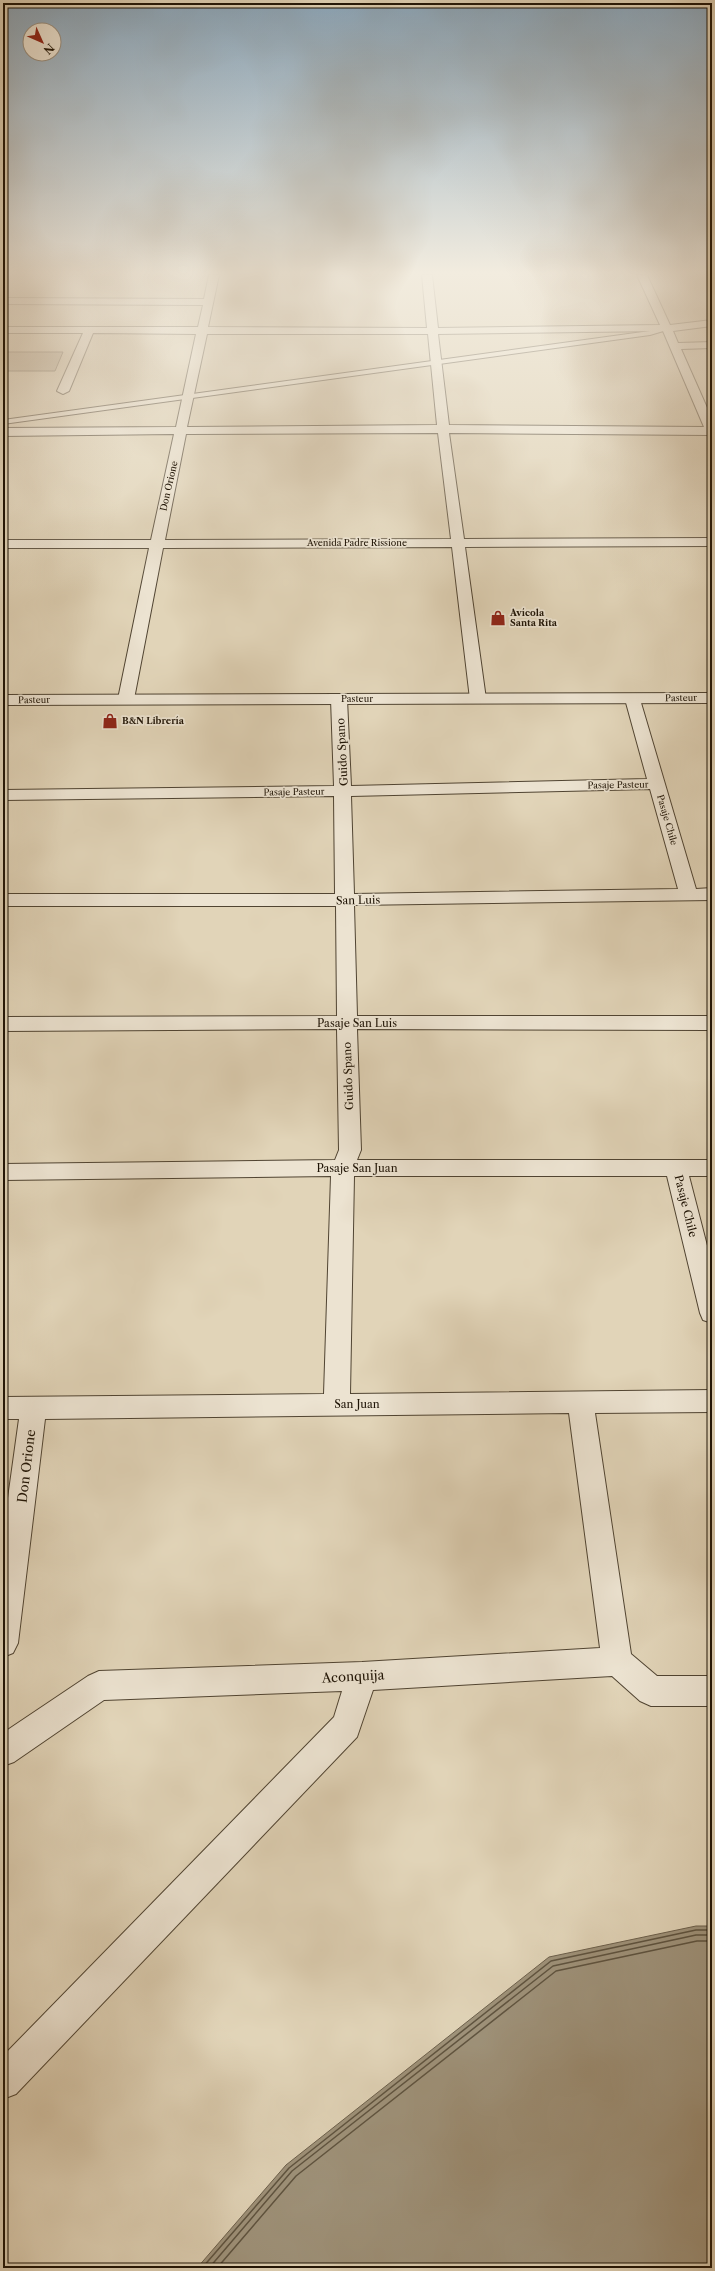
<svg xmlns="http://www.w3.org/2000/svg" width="715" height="2271" font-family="'Libre Caslon Text',serif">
  <rect width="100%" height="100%" fill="#e1d4b8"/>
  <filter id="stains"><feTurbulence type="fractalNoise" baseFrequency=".005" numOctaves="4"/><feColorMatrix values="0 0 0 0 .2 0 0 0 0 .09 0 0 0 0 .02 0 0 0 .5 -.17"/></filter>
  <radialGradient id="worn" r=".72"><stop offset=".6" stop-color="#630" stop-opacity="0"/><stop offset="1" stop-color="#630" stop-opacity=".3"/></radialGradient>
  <!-- green -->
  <polygon fill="#c0b39a" stroke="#706450" points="3,352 63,352 55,371 3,371"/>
  <!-- water -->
  <polygon fill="#9f937b" stroke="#6c604c" points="696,1926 712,1926 712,2268 197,2268 286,2165 549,1957"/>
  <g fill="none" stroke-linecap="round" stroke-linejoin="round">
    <!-- shore -->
    <g stroke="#5f5440" stroke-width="1.5">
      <polyline points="202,2268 289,2168 551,1961 696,1930 712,1930"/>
      <polyline points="209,2268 292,2171 553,1966 696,1935 712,1935"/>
      <polyline points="217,2268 296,2176 556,1971 697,1941 712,1941"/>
    </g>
    <defs>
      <polygon id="service" points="668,326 670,327 670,329 650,335 3,424 3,420 650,331"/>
      <g id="minor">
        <path d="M209,275H219L208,327L427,328L422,275H432L438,328L660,325L637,275H647L670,325L712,320V326L673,331L678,343L712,342V348L681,349L712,419V437L707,435L449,433L464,539L712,538V546L465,547L486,699L484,702H472L470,699L452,547L163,548L134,699L132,702H120L118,699L149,548H3V540H151L174,434L3,436V428L176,427L196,334L93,333L69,391L63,394L57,391L83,333H3V327H198L203,305L3,304V298L204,299ZM663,331L704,427L449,425L438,334ZM207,334H428L437,425L187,427ZM438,433L451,539L165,540L186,434Z"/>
        <path d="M339,694L345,696L347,699L351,786L647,779L625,699L627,696H639L696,889L712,888V900L354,905L357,1016H712V1030L357,1029L361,1150L357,1160H712V1176H689L712,1265V1323L703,1320L700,1313L667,1176H354L350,1394L712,1390V1412L595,1413L631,1654L657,1676H712V1706H651L640,1701L612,1676L373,1690L357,1737L16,2094L3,2099V2056L334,1717L342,1691L104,1700L14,1762L3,1766V1733L88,1676L99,1671L362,1662L600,1648L569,1413L45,1419L18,1643L13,1653L3,1657V1534L19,1419H3V1397L324,1394L331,1176L3,1180V1164L335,1160L339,1150L337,1029L3,1031V1017L337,1016L336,906H3V894H335L334,796L3,800V790L334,786L331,699L333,696ZM650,789L678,889L354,894L351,796Z"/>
      </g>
      <polygon id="tertiary" points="712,693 712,703 3,705 3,695"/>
    </defs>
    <!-- service casing -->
    <use href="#service" stroke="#504432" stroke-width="2"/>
    <!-- minor casing -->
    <use href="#minor" stroke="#504432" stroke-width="2"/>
    <!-- tertiary casing -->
    <use href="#tertiary" stroke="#504432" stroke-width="2"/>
    <!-- service -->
    <use href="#service" fill="#ece3d1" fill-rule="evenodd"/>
    <!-- minor -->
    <use href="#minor" fill="#ece3d1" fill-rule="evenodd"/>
    <!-- tertiary -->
    <use href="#tertiary" fill="#ece3d1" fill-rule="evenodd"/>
  </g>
  <!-- sky -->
  <linearGradient id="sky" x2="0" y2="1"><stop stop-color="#8ba7bc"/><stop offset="0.46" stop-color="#f2ecdf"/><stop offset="1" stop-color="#f2ecdf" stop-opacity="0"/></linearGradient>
  <rect width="715" height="593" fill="url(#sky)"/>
  <!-- icons -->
  <defs>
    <symbol id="shop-bare" viewBox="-9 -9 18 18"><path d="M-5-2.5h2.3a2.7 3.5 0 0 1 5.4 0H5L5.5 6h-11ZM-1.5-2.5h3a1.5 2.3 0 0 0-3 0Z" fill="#8f2418" stroke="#ece3d1" stroke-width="2.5" paint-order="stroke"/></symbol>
  </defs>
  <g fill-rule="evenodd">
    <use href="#shop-bare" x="487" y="607" width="22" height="22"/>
    <use href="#shop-bare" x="99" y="710" width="22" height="22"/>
  </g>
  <g text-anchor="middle" stroke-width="3.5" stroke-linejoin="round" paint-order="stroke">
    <!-- far-street labels -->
    <g font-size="9" fill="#1f1406" stroke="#ece3d1">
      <text transform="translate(169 486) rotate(-77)" y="3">Don Orione</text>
      <text x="357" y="546">Avenida Padre Rissione</text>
      <text transform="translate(681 698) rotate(-1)" y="3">Pasteur</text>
      <text x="357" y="702">Pasteur</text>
      <text transform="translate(34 700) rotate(-1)" y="3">Pasteur</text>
      <text transform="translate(618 785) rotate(-1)" y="3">Pasaje Pasteur</text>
      <text transform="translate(294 792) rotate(-1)" y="3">Pasaje Pasteur</text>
      <text transform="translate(667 820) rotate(74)" y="3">Pasaje Chile</text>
    </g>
    <!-- far-poi labels -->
    <g font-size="9" font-weight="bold" fill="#1f1406" stroke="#ece3d1" text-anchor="start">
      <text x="510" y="616">Avícola<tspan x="510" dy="10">Santa Rita</tspan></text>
      <text x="122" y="724">B&amp;N Librería</text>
    </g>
    <!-- street labels -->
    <g font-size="11" fill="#1f1406" stroke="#ece3d1">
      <text transform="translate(342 752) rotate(-93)" y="4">Guido Spano</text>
      <text transform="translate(358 900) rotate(-1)" y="4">San Luis</text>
      <text x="357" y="1027">Pasaje San Luis</text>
      <text transform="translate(348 1076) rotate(-92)" y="4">Guido Spano</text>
      <text x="357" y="1172">Pasaje San Juan</text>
      <text transform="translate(686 1206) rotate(76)" y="4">Pasaje Chile</text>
      <text x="357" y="1408">San Juan</text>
    </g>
    <!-- near-street labels -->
    <g font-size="13" fill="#1f1406" stroke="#ece3d1">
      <text transform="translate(26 1466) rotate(-83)" y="5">Don Orione</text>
      <text transform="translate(353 1676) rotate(-3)" y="5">Aconquija</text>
    </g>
  </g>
  <!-- margin -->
  <rect width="715" height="2271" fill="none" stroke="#e1d4b8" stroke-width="16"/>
  <rect x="4" y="4" width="707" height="2263" fill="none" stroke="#1f1406" stroke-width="2"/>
  <rect x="8" y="8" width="699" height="2255" fill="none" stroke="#1f1406"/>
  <!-- north arrow -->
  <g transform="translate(42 42) rotate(135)"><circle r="19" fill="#ece3d1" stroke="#9a9080"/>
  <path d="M0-3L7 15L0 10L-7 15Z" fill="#8f2418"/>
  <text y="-6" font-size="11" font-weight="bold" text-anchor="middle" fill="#1f1406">N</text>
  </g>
  <rect width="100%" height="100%" filter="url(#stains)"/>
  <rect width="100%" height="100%" fill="url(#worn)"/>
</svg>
